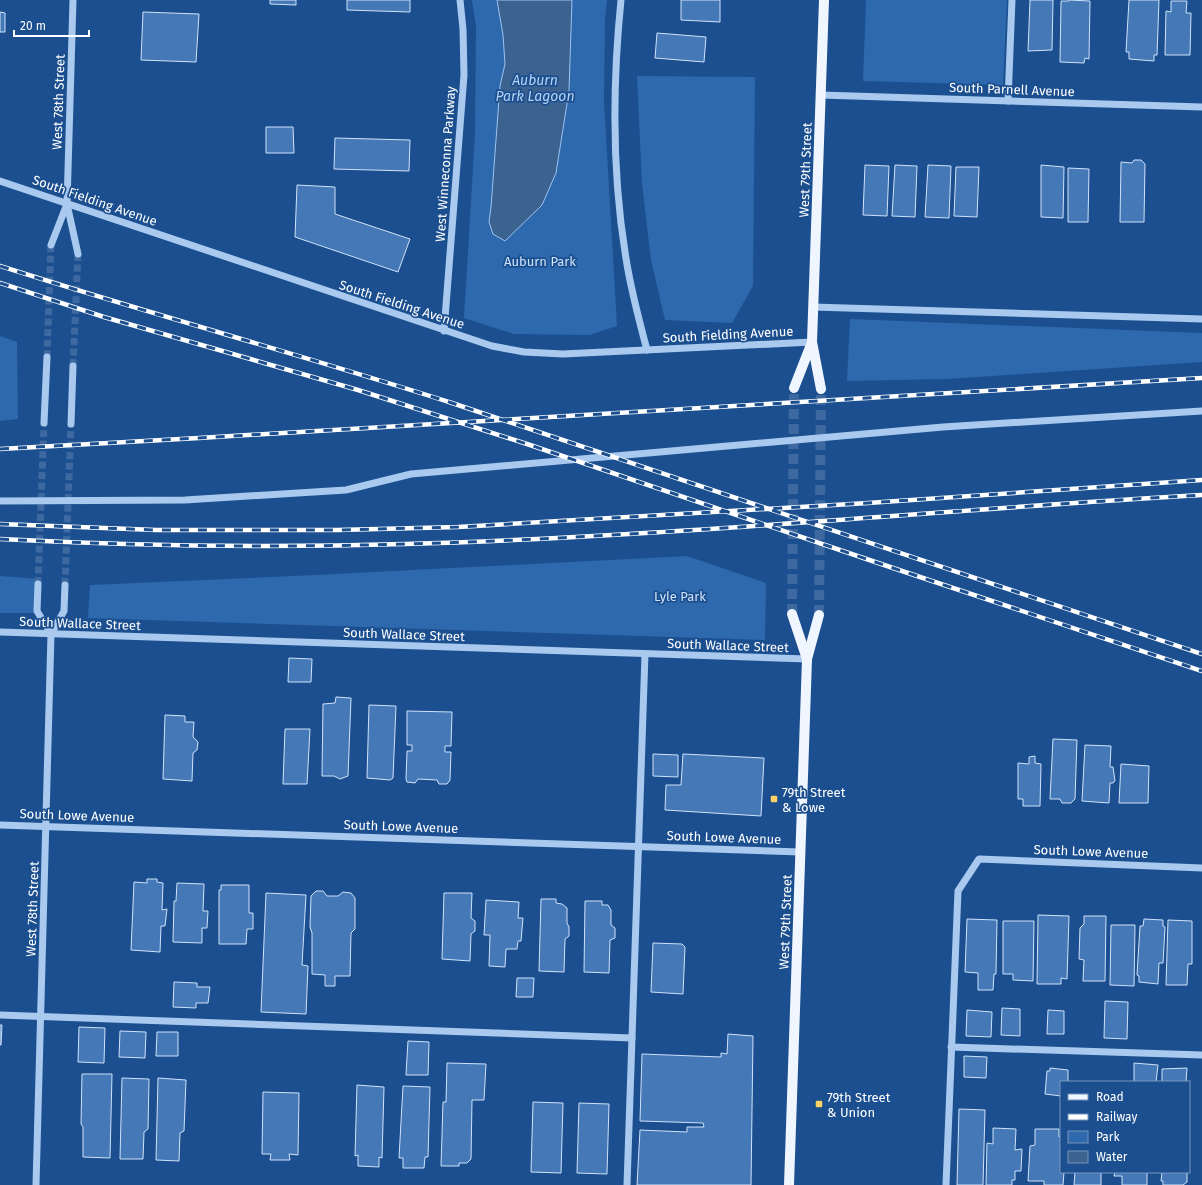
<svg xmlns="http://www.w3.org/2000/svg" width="1202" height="1185" font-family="'Fira Sans',sans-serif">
  <rect width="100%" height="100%" fill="#1b4f8f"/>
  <!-- green -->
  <g fill="#2e69ad">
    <polygon points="472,0 607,0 605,19 604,101 617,326 590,335 514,334 464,318 475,134 476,27"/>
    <polygon points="866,0 1007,0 1003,85 863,81"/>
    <polygon points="637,76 755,77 753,286 732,323 665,320 651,260 642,184"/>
    <polygon points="850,319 1202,333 1202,362 947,379 847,381"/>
    <polygon points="0,336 17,342 18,419 0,421"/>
    <polygon points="687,556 766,583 765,640 88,618 90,585 316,575"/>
    <polygon points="0,576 38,579 37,613 0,613"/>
  </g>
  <!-- water -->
  <polygon fill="#3c6290" stroke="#9cc4f0" points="497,0 572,0 569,91 556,173 542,205 505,241 493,234 489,222 491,207 500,86 505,64 503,35"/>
  <!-- building -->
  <g fill="#4478b7" stroke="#cfe3fa">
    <polygon points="270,0 296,0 296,5 270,4"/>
    <polygon points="347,0 410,0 410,12 347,10"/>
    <polygon points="681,0 720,0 720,22 681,20"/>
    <polygon points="1030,0 1053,0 1052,50 1028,51"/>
    <polygon points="1069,0 1090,1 1089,59 1085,58 1084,63 1060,62 1061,1 1069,1"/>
    <polygon points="1129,0 1159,0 1157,55 1154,55 1154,61 1129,59 1129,52 1126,52"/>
    <polygon points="1171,1 1187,1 1186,13 1191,13 1190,55 1165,55 1166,11 1171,12"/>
    <polygon points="0,12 5,13 5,32 0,32"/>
    <polygon points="143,12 199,14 196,62 141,60"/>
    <polygon points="657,33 706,37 704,62 655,58"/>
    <polygon points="266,127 293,127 294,153 266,153"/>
    <polygon points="335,138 410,140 409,171 334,169"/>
    <polygon points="1134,160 1141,160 1145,164 1144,222 1120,222 1121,162 1132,163"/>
    <polygon points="865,165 889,166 887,216 863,215"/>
    <polygon points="895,165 917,166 915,217 892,216"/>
    <polygon points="928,165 951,166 949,218 925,217"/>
    <polygon points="1041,165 1064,167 1063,218 1041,217"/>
    <polygon points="956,167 979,167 977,217 954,216"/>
    <polygon points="1068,168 1089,169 1088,222 1068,222"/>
    <polygon points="297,185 335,187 335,214 410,239 398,272 295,237"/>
    <polygon points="289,658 312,659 311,682 288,682"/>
    <polygon points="336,697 351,698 348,776 340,779 334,776 322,776 323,704 335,703"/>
    <polygon points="369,705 396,706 393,778 390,780 367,778"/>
    <polygon points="407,711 452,712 451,746 445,746 445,752 451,752 450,780 447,784 439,784 437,780 418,779 415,783 407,782 406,779 407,751 412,751 412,745 407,745"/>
    <polygon points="165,715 185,716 185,722 194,722 193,737 198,742 197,750 193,753 192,781 163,779"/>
    <polygon points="285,729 310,729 307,784 283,784"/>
    <polygon points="1053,739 1077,740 1075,799 1071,803 1062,803 1060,799 1050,799"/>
    <polygon points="1085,745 1111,746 1110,767 1113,767 1115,781 1113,783 1110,783 1109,803 1082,801"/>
    <polygon points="653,754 678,755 678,777 653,776"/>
    <polygon points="683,754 764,758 761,816 665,810 666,785 681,785"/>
    <polygon points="1035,756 1035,763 1041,764 1040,806 1023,806 1023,799 1018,799 1018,763 1029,764 1029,757"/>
    <polygon points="1121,764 1149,766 1148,803 1119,803"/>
    <polygon points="147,879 157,879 157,882 163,883 162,910 167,909 165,926 161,926 160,952 131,950 134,882 147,883"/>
    <polygon points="177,883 204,884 203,911 208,911 207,928 202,928 202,943 173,942 174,901 176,901"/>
    <polygon points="221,885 249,885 249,913 253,913 253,929 247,929 246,944 219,944 219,890 221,890"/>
    <polygon points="316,891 323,891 327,896 338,896 343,892 351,893 355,898 355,929 351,933 350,976 335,976 335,986 325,986 325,975 312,974 312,933 310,927 311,896"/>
    <polygon points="266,893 306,895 302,965 308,966 306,1014 261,1012"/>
    <polygon points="444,893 472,893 471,918 475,921 475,931 471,934 470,961 442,959"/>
    <polygon points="541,899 556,899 556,903 562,904 567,908 567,923 569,927 569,936 565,939 564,972 539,971"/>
    <polygon points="486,900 519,902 518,918 523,918 521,941 518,941 517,949 506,949 505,967 489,966 490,935 484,935"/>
    <polygon points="585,901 602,901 602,905 608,905 611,910 611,925 615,928 615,938 610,940 609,973 584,972"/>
    <polygon points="1038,915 1069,916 1067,979 1061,978 1061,984 1037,984"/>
    <polygon points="1084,916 1106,916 1105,981 1083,981 1084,960 1079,959 1080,928 1084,924"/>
    <polygon points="967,919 997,920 996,974 994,974 993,990 978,990 978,973 965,972"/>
    <polygon points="1144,919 1163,920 1163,926 1165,927 1163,963 1159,963 1158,984 1139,982 1139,976 1137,975 1140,926 1143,926"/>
    <polygon points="1168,920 1192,921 1192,964 1188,964 1187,985 1166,985"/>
    <polygon points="1003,921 1034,921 1033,981 1013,980 1013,974 1003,974"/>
    <polygon points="1111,925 1135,925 1134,986 1110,985"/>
    <polygon points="653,943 682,944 685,947 683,994 651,992"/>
    <polygon points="517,978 534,978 533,997 516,997"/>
    <polygon points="174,982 197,983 197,987 210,987 208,1003 196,1003 196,1008 173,1007"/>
    <polygon points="1105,1001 1128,1002 1127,1039 1104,1038"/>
    <polygon points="1002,1008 1020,1009 1020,1036 1001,1035"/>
    <polygon points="967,1010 992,1012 991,1037 966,1036"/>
    <polygon points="1048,1010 1064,1011 1064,1034 1047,1034"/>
    <polygon points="0,1025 2,1025 1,1045 0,1045"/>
    <polygon points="79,1027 105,1028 104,1063 78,1062"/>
    <polygon points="120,1031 146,1032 145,1058 119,1057"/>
    <polygon points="157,1032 178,1032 178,1056 156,1056"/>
    <polygon points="728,1034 753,1036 751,1185 637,1185 640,1130 687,1132 687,1127 704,1127 703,1123 640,1121 642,1054 721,1057 721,1053 727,1054"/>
    <polygon points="408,1041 429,1042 428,1075 406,1075"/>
    <polygon points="964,1056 987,1057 986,1078 964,1077"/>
    <polygon points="447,1063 486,1064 484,1100 472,1100 471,1159 467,1163 459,1163 459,1166 441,1166 443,1102 446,1102"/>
    <polygon points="1134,1063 1158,1065 1156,1082 1134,1082"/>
    <polygon points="1050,1068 1068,1070 1068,1082 1061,1082 1061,1096 1045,1094 1047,1071 1050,1071"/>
    <polygon points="1187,1068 1186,1082 1162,1082 1162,1069"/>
    <polygon points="82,1074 112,1074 110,1158 83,1157 83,1127 81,1124"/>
    <polygon points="122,1078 149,1079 148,1129 144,1132 143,1159 120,1159"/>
    <polygon points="158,1078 186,1080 184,1131 180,1133 179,1161 156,1160"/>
    <polygon points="357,1085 384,1087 382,1158 379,1157 379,1167 358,1166 358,1155 355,1156"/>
    <polygon points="403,1086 430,1087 428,1157 425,1157 424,1168 403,1168 403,1158 399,1158"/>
    <polygon points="263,1092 299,1093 298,1155 289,1154 290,1160 270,1160 271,1154 262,1154"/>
    <polygon points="533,1102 563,1103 561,1173 531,1172"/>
    <polygon points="579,1103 609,1104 607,1174 577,1173"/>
    <polygon points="959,1109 985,1110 983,1185 957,1185"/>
    <polygon points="993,1128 1016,1129 1015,1150 1022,1149 1021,1171 1015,1171 1015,1180 1012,1180 1012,1185 986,1185 987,1143 993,1144"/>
    <polygon points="1035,1129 1059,1129 1059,1137 1061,1137 1061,1172 1064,1172 1063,1185 1044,1185 1044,1181 1028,1181 1030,1146 1035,1145"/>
    <polygon points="1075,1172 1101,1172 1101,1185 1074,1185"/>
    <polygon points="1115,1172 1147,1172 1147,1185 1122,1185 1122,1176 1114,1176"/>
    <polygon points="1162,1172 1187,1172 1187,1182 1183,1185 1163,1185 1163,1181 1161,1181"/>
  </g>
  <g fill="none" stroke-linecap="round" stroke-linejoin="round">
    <!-- minor-tunnel -->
    <g stroke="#3d69a0" stroke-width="7" stroke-dasharray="7 3.5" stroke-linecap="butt">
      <polyline points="47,357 51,245"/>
      <polyline points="73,366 78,254"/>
      <polyline points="38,584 44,423"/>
      <polyline points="65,585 71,424"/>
    </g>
    <!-- major-tunnel -->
    <g stroke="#3d69a0" stroke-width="10" stroke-dasharray="10 5" stroke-linecap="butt">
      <polyline points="792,614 794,388"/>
      <polyline points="819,615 821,389"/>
    </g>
    <!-- minor -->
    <g stroke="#a9c9ee" stroke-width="7">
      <polyline points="73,0 67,204 78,254"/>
      <path d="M621,0C612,89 612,182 628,270C633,297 640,324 647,350"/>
      <polyline points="821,95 1202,107"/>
      <polyline points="1008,101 1012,0"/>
      <polyline points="0,181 492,346 524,352 563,354 812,342"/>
      <polyline points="51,245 67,204"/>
      <polyline points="813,307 1202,319"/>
      <polyline points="444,331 464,75 463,29 460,0"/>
      <polyline points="44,423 47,357"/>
      <polyline points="71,424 73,366"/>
      <polyline points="0,501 185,500 346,490 411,474 943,427 1202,411"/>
      <polyline points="38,584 37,611 51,634"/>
      <polyline points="0,632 807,659"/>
      <polyline points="0,825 800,852"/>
      <polyline points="0,1015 632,1038"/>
      <polyline points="951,1047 1202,1055"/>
      <polyline points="36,1185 51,634 64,611 65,585"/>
      <polyline points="627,1185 645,654"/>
      <polyline points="946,1185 958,891 979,859 1202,868"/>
    </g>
    <!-- major -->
    <g stroke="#f0f6ff" stroke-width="10">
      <polyline points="794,388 812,342"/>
      <polyline points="821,389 812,342 824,0"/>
      <polyline points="792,614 807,659"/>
      <polyline points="789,1185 807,659 819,615"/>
    </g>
    <defs>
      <g id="rail">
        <path d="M0,266C150,314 302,355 452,403L1202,654"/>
        <polyline points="0,283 104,317 358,390 530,445 893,568 1202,671"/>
        <polyline points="0,449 199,438 1202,378"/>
        <polyline points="0,524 156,530 338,530 458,527 868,503 1202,480"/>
        <path d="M0,539C135,546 270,548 405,544C671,537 936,510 1202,495"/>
      </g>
    </defs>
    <!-- rail casing -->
    <use href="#rail" stroke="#fff" stroke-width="4.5"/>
    <!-- rail -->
    <use href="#rail" stroke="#1b4f8f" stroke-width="3" stroke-dasharray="9" stroke-linecap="butt"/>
  </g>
  <!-- markers -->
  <g fill="#ffd166" stroke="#1b4f8f" stroke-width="1.5">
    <rect x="770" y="795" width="8" height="8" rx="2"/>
    <rect x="815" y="1100" width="8" height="8" rx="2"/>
  </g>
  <g text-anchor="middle" stroke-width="3.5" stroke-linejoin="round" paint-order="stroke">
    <!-- street labels -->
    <g font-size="13" fill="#fff" stroke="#1b4f8f">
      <text transform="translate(1012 89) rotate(2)" y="5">South Parnell Avenue</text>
      <text transform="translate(58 102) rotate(-88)" y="5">West 78th Street</text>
      <text transform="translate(445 164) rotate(-86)" y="5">West Winneconna Parkway</text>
      <text transform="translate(805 170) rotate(-88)" y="5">West 79th Street</text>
      <text transform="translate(95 200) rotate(19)" y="5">South Fielding Avenue</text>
      <text transform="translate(402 304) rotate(18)" y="5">South Fielding Avenue</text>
      <text transform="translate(728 334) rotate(-3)" y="5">South Fielding Avenue</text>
      <text transform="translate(80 623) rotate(2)" y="5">South Wallace Street</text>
      <text transform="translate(404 634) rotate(2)" y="5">South Wallace Street</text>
      <text transform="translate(728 645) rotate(2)" y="5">South Wallace Street</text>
      <text transform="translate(77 815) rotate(2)" y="5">South Lowe Avenue</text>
      <text transform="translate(401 826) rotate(2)" y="5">South Lowe Avenue</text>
      <text transform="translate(724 837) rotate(2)" y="5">South Lowe Avenue</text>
      <text transform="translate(1091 851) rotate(2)" y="5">South Lowe Avenue</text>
      <text transform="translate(32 909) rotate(-88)" y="5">West 78th Street</text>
      <text transform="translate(785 922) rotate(-88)" y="5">West 79th Street</text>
    </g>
    <!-- park labels -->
    <g font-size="13" fill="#cfe3fa" stroke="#1b4f8f">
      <text x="540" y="266">Auburn Park</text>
      <text x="680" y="601">Lyle Park</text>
    </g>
    <!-- poi labels -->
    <g font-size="13" fill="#fff" stroke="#1b4f8f" text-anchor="start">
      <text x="782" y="797">79th Street<tspan x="782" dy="15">&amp; Lowe</tspan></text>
      <text x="827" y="1102">79th Street<tspan x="827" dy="15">&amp; Union</tspan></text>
    </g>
    <!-- water labels -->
    <g font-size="14" font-style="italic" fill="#b5d3f5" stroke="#1b4f8f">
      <text x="535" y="85">Auburn<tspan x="535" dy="16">Park Lagoon</tspan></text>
    </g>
  </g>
  <!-- legend -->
  <rect x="1060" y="1081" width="130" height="92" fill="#1b4f8f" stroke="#7695bc"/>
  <rect x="1068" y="1094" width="20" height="6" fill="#f0f6ff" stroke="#7695bc"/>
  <text x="1096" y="1101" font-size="12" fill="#ffffff">Road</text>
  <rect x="1068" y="1114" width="20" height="6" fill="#ffffff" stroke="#7695bc"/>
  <text x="1096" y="1121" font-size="12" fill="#ffffff">Railway</text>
  <rect x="1068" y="1131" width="20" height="12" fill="#2e69ad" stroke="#7695bc"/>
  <text x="1096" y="1141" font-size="12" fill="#ffffff">Park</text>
  <rect x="1068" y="1151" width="20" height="12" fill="#3c6290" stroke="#7695bc"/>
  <text x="1096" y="1161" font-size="12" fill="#ffffff">Water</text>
  <!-- scale -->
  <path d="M14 30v6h75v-6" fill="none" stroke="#ffffff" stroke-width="2"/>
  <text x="20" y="30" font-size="12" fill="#ffffff" stroke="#1b4f8f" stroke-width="3" paint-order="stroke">20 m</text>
</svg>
